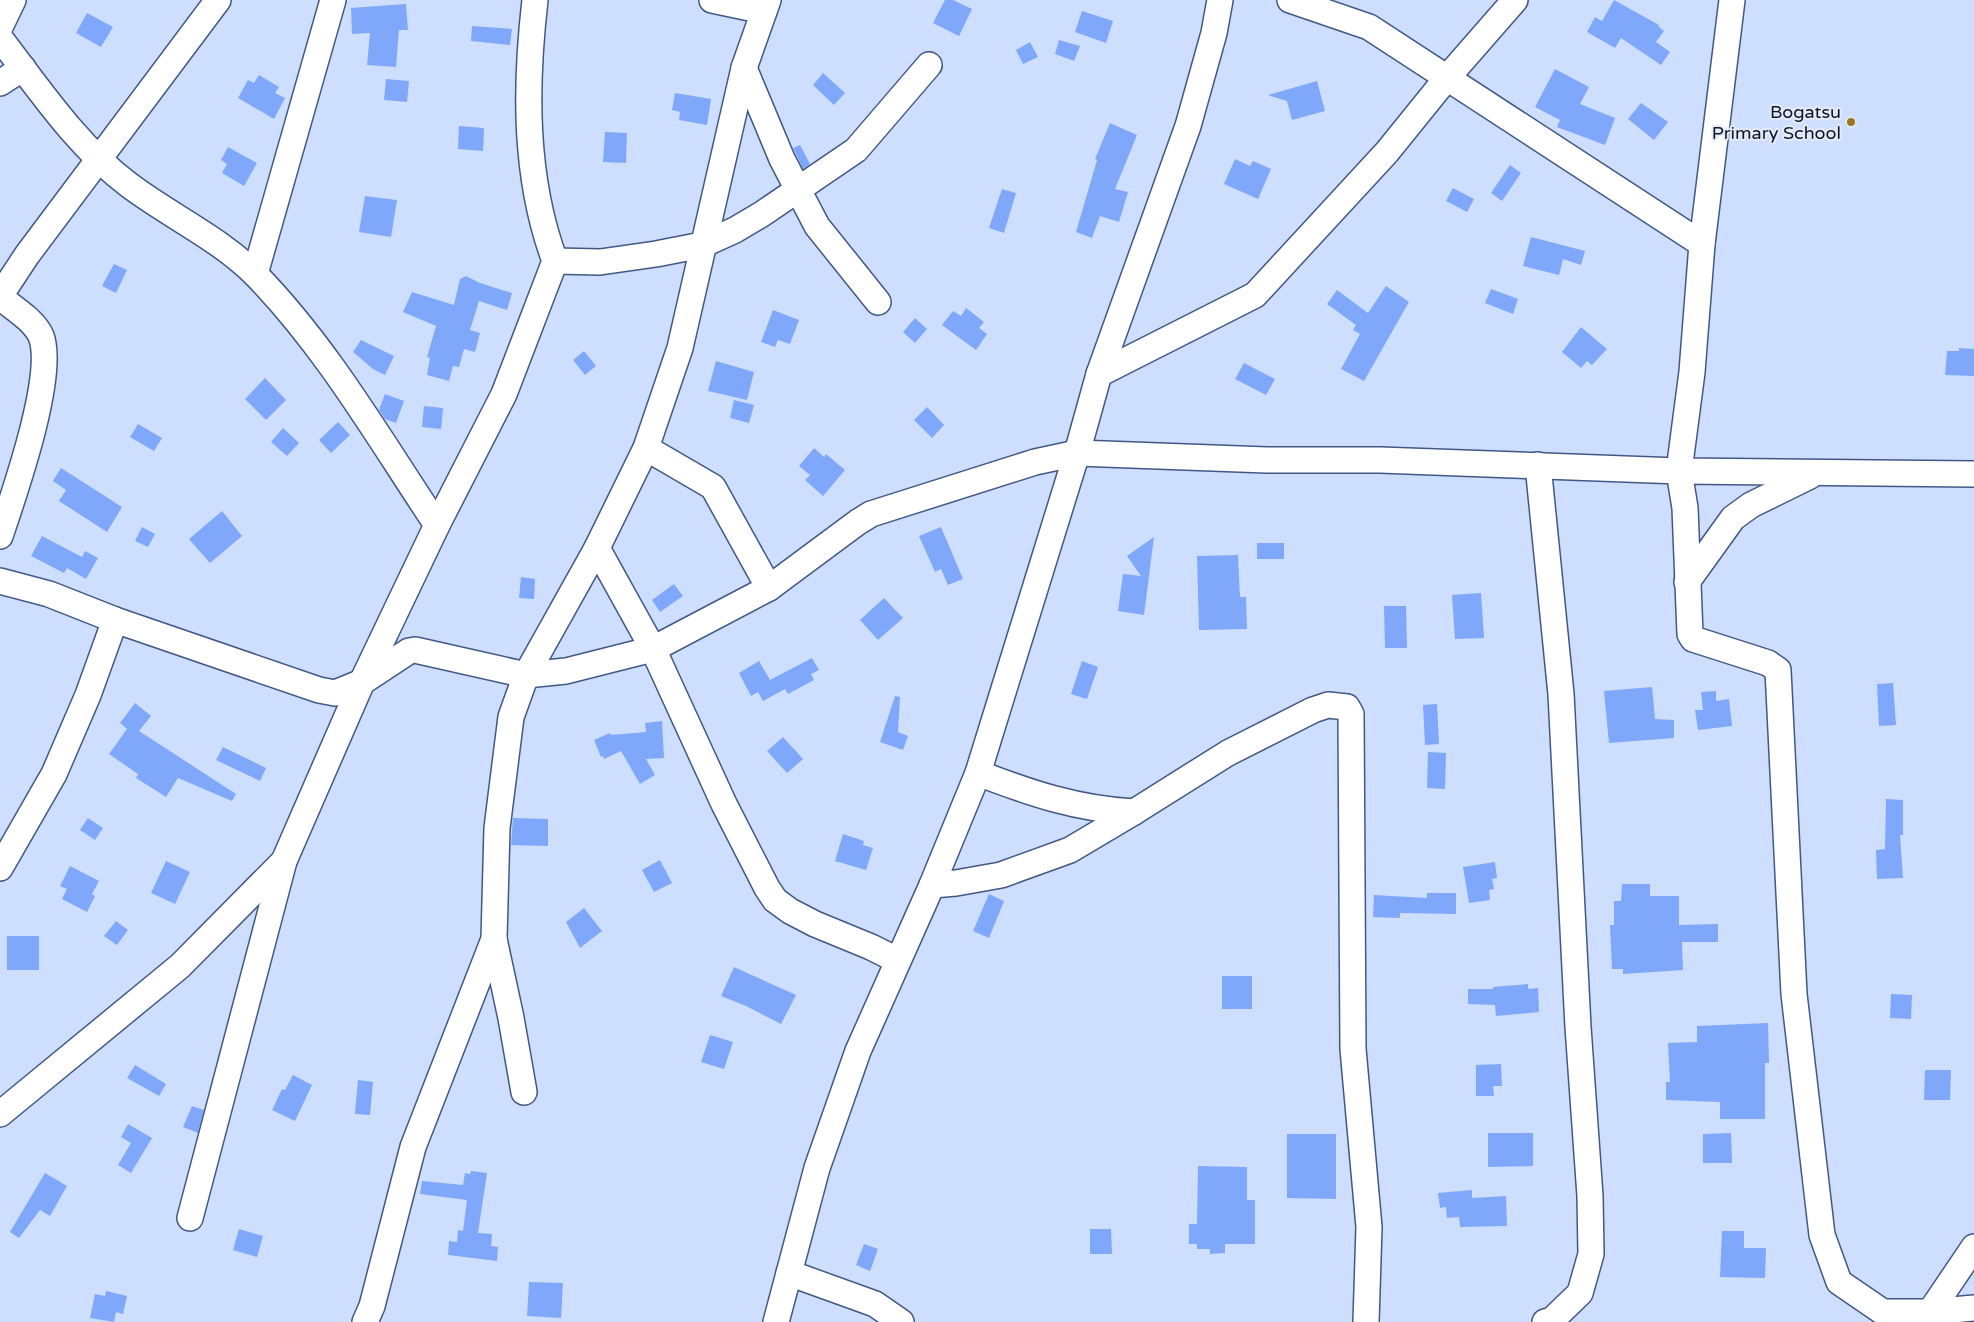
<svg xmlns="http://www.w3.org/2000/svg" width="1974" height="1322" font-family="'Varela Round',sans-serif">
  <rect width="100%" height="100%" fill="#cddeff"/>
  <!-- building -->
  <g fill="#80a8fa">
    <polygon points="945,0 953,0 972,9 959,36 933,23"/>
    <polygon points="1614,0 1659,25 1658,26 1664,31 1656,42 1670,52 1661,65 1621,38 1615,48 1587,32 1595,17 1602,21"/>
    <polygon points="406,4 408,30 399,30 396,67 367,65 370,33 352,34 351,8"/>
    <polygon points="1082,11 1113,21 1106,43 1075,32"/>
    <polygon points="87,13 113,27 101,47 76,33"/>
    <polygon points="472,26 512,29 510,45 471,41"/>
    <polygon points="1059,40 1080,46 1074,61 1055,54"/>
    <polygon points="1030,42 1038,57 1023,64 1016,50"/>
    <polygon points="1555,69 1589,87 1580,104 1615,118 1605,145 1557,127 1560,120 1535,107"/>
    <polygon points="823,73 845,93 834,105 813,85"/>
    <polygon points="259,75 279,87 275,93 285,98 274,119 238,98 248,80 254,83"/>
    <polygon points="386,79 409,81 407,102 384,100"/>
    <polygon points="1317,81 1325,111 1292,120 1287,101 1268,95"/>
    <polygon points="675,93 711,99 707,125 679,120 680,112 672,110"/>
    <polygon points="1641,103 1668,122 1654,140 1628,119"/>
    <polygon points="1110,123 1137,135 1115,189 1128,192 1119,222 1100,216 1092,238 1076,232 1097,160 1095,159"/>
    <polygon points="459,126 484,128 483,151 458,149"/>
    <polygon points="605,132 627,133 626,163 603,162"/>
    <polygon points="800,145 810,164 803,169 793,148"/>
    <polygon points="228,147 257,163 244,186 222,173 227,164 221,160"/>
    <polygon points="1235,159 1250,166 1253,161 1271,169 1258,199 1224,184"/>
    <polygon points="1510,165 1521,173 1502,201 1491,193"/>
    <polygon points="1453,188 1474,199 1467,212 1446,201"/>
    <polygon points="1002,189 1016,193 1004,233 989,228"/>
    <polygon points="365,196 397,200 391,237 359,232"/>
    <polygon points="1531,237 1585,251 1581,265 1563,259 1559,275 1523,266"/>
    <polygon points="114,264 127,270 116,293 102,286"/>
    <polygon points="466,276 480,283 512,293 507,310 479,301 470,330 480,333 475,352 464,349 459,367 453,366 449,381 427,375 430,358 427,357 436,326 403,312 412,292 454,305 460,279"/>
    <polygon points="1386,286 1409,302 1364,381 1341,369 1360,334 1353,330 1356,325 1327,304 1337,290 1368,313"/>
    <polygon points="1491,289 1518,299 1513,314 1485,303"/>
    <polygon points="966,308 984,322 979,328 987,334 976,350 942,325 953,311 961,316"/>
    <polygon points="773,310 799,320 790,344 778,340 775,347 761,342"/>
    <polygon points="915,318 927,329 915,343 903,332"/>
    <polygon points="1581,327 1607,349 1592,365 1587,361 1581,368 1562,352"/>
    <polygon points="361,340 394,356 385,375 373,369 353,352"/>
    <polygon points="1959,348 1974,349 1974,376 1945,375 1947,351 1959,351"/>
    <polygon points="584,351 596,366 585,375 573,360"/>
    <polygon points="716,361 754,372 747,400 708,391"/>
    <polygon points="1244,363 1275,379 1266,395 1235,379"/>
    <polygon points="265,378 286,400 266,420 245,399"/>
    <polygon points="385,394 404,401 396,423 385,419 379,410"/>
    <polygon points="734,400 754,405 749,423 730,418"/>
    <polygon points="424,406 443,408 441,429 422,427"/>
    <polygon points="927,407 944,425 932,438 914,420"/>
    <polygon points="338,422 350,435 331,453 319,440"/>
    <polygon points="138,424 162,438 154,451 130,437"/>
    <polygon points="283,428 299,443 287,456 271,442"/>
    <polygon points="814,448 824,457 826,454 845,470 823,496 805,480 810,475 799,466"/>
    <polygon points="61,468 122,507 107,532 59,501 66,490 53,481"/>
    <polygon points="222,511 242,536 210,563 189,539"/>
    <polygon points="142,527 155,534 148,547 135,541"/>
    <polygon points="941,527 963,579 948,585 941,569 935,572 919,536"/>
    <polygon points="42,536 82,557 85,551 98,558 86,579 67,568 64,573 31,556"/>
    <polygon points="1154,537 1144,615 1118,611 1123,574 1141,576 1127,556"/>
    <rect x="1257" y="543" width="27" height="16"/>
    <polygon points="1238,555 1240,597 1246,597 1247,629 1199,630 1197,556"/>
    <polygon points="521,577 535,579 534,599 519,598"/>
    <polygon points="674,584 683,596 660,612 652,600"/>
    <polygon points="1481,593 1484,638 1455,639 1452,595"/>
    <polygon points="884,598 903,618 878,640 860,620"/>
    <polygon points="1384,606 1406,606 1407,648 1385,648"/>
    <polygon points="812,658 819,670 811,674 814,680 788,694 785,689 763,701 758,692 751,696 739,673 759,661 770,680"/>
    <polygon points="1082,661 1098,667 1087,699 1071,694"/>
    <polygon points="1893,683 1896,725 1879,726 1877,684"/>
    <polygon points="1652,687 1655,719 1674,720 1674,738 1609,743 1604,691"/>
    <polygon points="1716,691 1716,701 1729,699 1732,726 1698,730 1695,710 1703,710 1701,692"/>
    <polygon points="895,696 900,697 898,732 908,736 903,750 880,742"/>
    <polygon points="135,703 151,716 139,731 236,794 232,801 178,778 166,797 136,778 138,774 109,754 127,729 120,723"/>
    <polygon points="1437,704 1439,744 1425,745 1423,705"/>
    <polygon points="662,721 664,758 646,759 655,775 640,784 621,751 604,759 603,756 601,757 594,740 610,733 611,735 646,732 645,723"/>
    <polygon points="783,737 803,759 787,773 767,751"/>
    <polygon points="223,747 266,768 260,781 216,760"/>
    <polygon points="1428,752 1446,753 1445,789 1427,788"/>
    <polygon points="1886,799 1903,800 1903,835 1900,835 1903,878 1877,879 1876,850 1885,849"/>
    <polygon points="88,818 103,828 95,840 80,830"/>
    <polygon points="513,818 548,819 548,846 511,845"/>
    <polygon points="843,834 864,841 863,845 873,848 866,870 835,861"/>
    <polygon points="660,860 672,883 654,892 642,870"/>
    <polygon points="166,861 190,872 175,904 151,893"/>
    <polygon points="1495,862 1497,878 1492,879 1494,889 1489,890 1490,900 1469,903 1463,867"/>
    <polygon points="70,866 99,881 92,894 95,896 87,912 62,899 67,889 60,886"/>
    <polygon points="1622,884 1650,884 1650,896 1679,896 1679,925 1718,924 1718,942 1682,942 1683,970 1623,974 1623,969 1612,969 1610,925 1614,925 1614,901 1621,901"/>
    <polygon points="1427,893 1456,893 1456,914 1400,913 1400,918 1373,917 1374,895 1427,898"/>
    <polygon points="989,894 1004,901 989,938 973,931"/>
    <polygon points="584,908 602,931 580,948 566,922"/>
    <polygon points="116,921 128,930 117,945 104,936"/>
    <rect x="7" y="936" width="32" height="34"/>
    <polygon points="734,967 796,995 781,1024 746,1006 721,996"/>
    <rect x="1222" y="976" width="30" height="33"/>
    <polygon points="1528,984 1528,989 1538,988 1539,1012 1496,1016 1495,1005 1468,1004 1468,989 1493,989 1493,987"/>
    <polygon points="1891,994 1912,995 1911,1019 1890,1018"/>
    <polygon points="1768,1023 1769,1063 1765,1063 1765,1119 1720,1119 1720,1102 1666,1100 1666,1082 1670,1082 1668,1043 1697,1042 1697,1026"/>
    <polygon points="710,1035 733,1042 724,1069 701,1062"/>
    <polygon points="1501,1064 1502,1086 1493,1086 1494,1096 1476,1096 1476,1065"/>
    <polygon points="135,1065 166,1084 159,1096 127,1078"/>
    <polygon points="1925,1070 1951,1070 1950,1100 1924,1100"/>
    <polygon points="293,1075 312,1085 295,1121 272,1110 282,1089 285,1090"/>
    <polygon points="358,1080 373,1082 370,1115 355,1114"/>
    <polygon points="192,1106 204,1110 198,1133 183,1127"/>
    <polygon points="128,1124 152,1138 131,1173 118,1165 131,1143 121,1137"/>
    <polygon points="1488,1133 1533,1133 1533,1166 1488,1167"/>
    <polygon points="1731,1133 1732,1163 1703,1163 1703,1134"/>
    <polygon points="1287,1134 1336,1134 1336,1199 1287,1198"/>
    <polygon points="1198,1166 1247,1167 1247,1200 1255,1200 1255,1244 1225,1244 1225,1253 1210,1254 1210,1249 1197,1249 1197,1244 1189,1244 1189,1224 1197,1224"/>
    <polygon points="471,1171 487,1173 478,1233 492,1234 491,1246 498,1247 497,1261 448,1255 449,1241 457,1242 458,1230 463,1231 467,1200 420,1194 422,1181 463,1185 465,1173 470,1174"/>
    <polygon points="45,1173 67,1186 50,1216 40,1210 19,1238 10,1232"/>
    <polygon points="1472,1190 1472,1198 1506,1196 1507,1226 1460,1227 1459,1217 1447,1218 1446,1207 1440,1208 1438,1193"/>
    <polygon points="239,1229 263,1236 257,1257 233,1250"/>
    <polygon points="1090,1229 1111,1229 1112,1254 1090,1254"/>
    <polygon points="1722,1231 1744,1231 1744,1248 1766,1248 1765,1278 1720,1277"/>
    <polygon points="864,1244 878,1249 870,1271 856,1265"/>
    <polygon points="529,1282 563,1283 561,1318 527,1316"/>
    <polygon points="106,1291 127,1296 123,1314 116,1312 114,1322 90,1318 95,1294 105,1296"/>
  </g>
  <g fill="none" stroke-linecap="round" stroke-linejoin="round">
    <defs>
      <g id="minor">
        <polyline points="712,0 764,11"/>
        <polyline points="1290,0 1369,27 1702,244"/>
        <polyline points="1732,0 1702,244 1692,372 1679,471 1685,508 1690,634 1693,639 1768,663 1778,670 1794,994 1822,1235 1839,1282 1883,1312 1892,1322"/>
        <polyline points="0,27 13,0"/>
        <path d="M0,38C39,89 77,146 129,185C170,216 219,238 256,275C328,349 380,440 437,525"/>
        <polyline points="744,68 782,159 817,226 878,302"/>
        <polyline points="0,83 23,68"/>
        <polyline points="555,261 600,262 656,254 702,245 735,230 762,214 856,150 929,65"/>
        <polyline points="255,274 333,0"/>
        <polyline points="0,296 27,255 218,0"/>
        <path d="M0,297C13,308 34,320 41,336C56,375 14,494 0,536"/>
        <polyline points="1099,374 1255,295 1387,152 1446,79 1515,0"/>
        <polyline points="646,448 713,487 769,588"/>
        <polyline points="1538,465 1561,694 1578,1027 1590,1196 1591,1254 1580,1293 1552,1320 1545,1322"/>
        <polyline points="597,548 653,649 724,804 767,888 775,900 790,911 815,924 871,947 897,960"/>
        <polyline points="0,581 49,594 115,620 319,690 335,693 362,682 409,651 415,650 526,675 566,671 653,649 769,588 858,522 871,514 1035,462 1077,453 1267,460 1380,460 1679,471 1974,474"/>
        <polyline points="1687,582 1733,518 1751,505 1810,476"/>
        <path d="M978,773C1030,793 1077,809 1134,812"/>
        <polyline points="0,868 54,774 88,695 115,620"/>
        <polyline points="932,885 956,883 1001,875 1070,850 1134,812 1228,753 1313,710 1328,705 1347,707 1351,714 1353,1049 1369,1227 1366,1322"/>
        <polyline points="494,939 511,1018 524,1092"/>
        <polyline points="0,1114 180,966 284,861"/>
        <path d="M190,1218L284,861L362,682L437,525L504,394L555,261C524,178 525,87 535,0"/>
        <polyline points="789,1273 875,1304 901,1322"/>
        <polyline points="1883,1312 1930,1312 1974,1308"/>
        <polyline points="365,1322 372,1306 413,1147 494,939 497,828 511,717 526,675 597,548 646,448 680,348 744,68 768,0"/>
        <polyline points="776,1322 817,1168 858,1051 932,885 978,773 1077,453 1099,374 1188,126 1214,33 1220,0"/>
        <polyline points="1927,1322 1930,1312 1974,1247"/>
      </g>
    </defs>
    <!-- minor casing -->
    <use href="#minor" stroke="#415887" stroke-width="28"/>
    <!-- minor -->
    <use href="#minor" stroke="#fff" stroke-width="25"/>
  </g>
  <!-- markers -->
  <circle fill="#9b7722" stroke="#e5ebf6" stroke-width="2" cx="1851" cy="122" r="5"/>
  <g text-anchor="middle" stroke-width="4" stroke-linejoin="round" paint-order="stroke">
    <!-- poi labels -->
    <g font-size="18" fill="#0b1428" stroke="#e5ebf6" text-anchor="end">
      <text x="1841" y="118">Bogatsu<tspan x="1841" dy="21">Primary School</tspan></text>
    </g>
  </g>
</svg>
